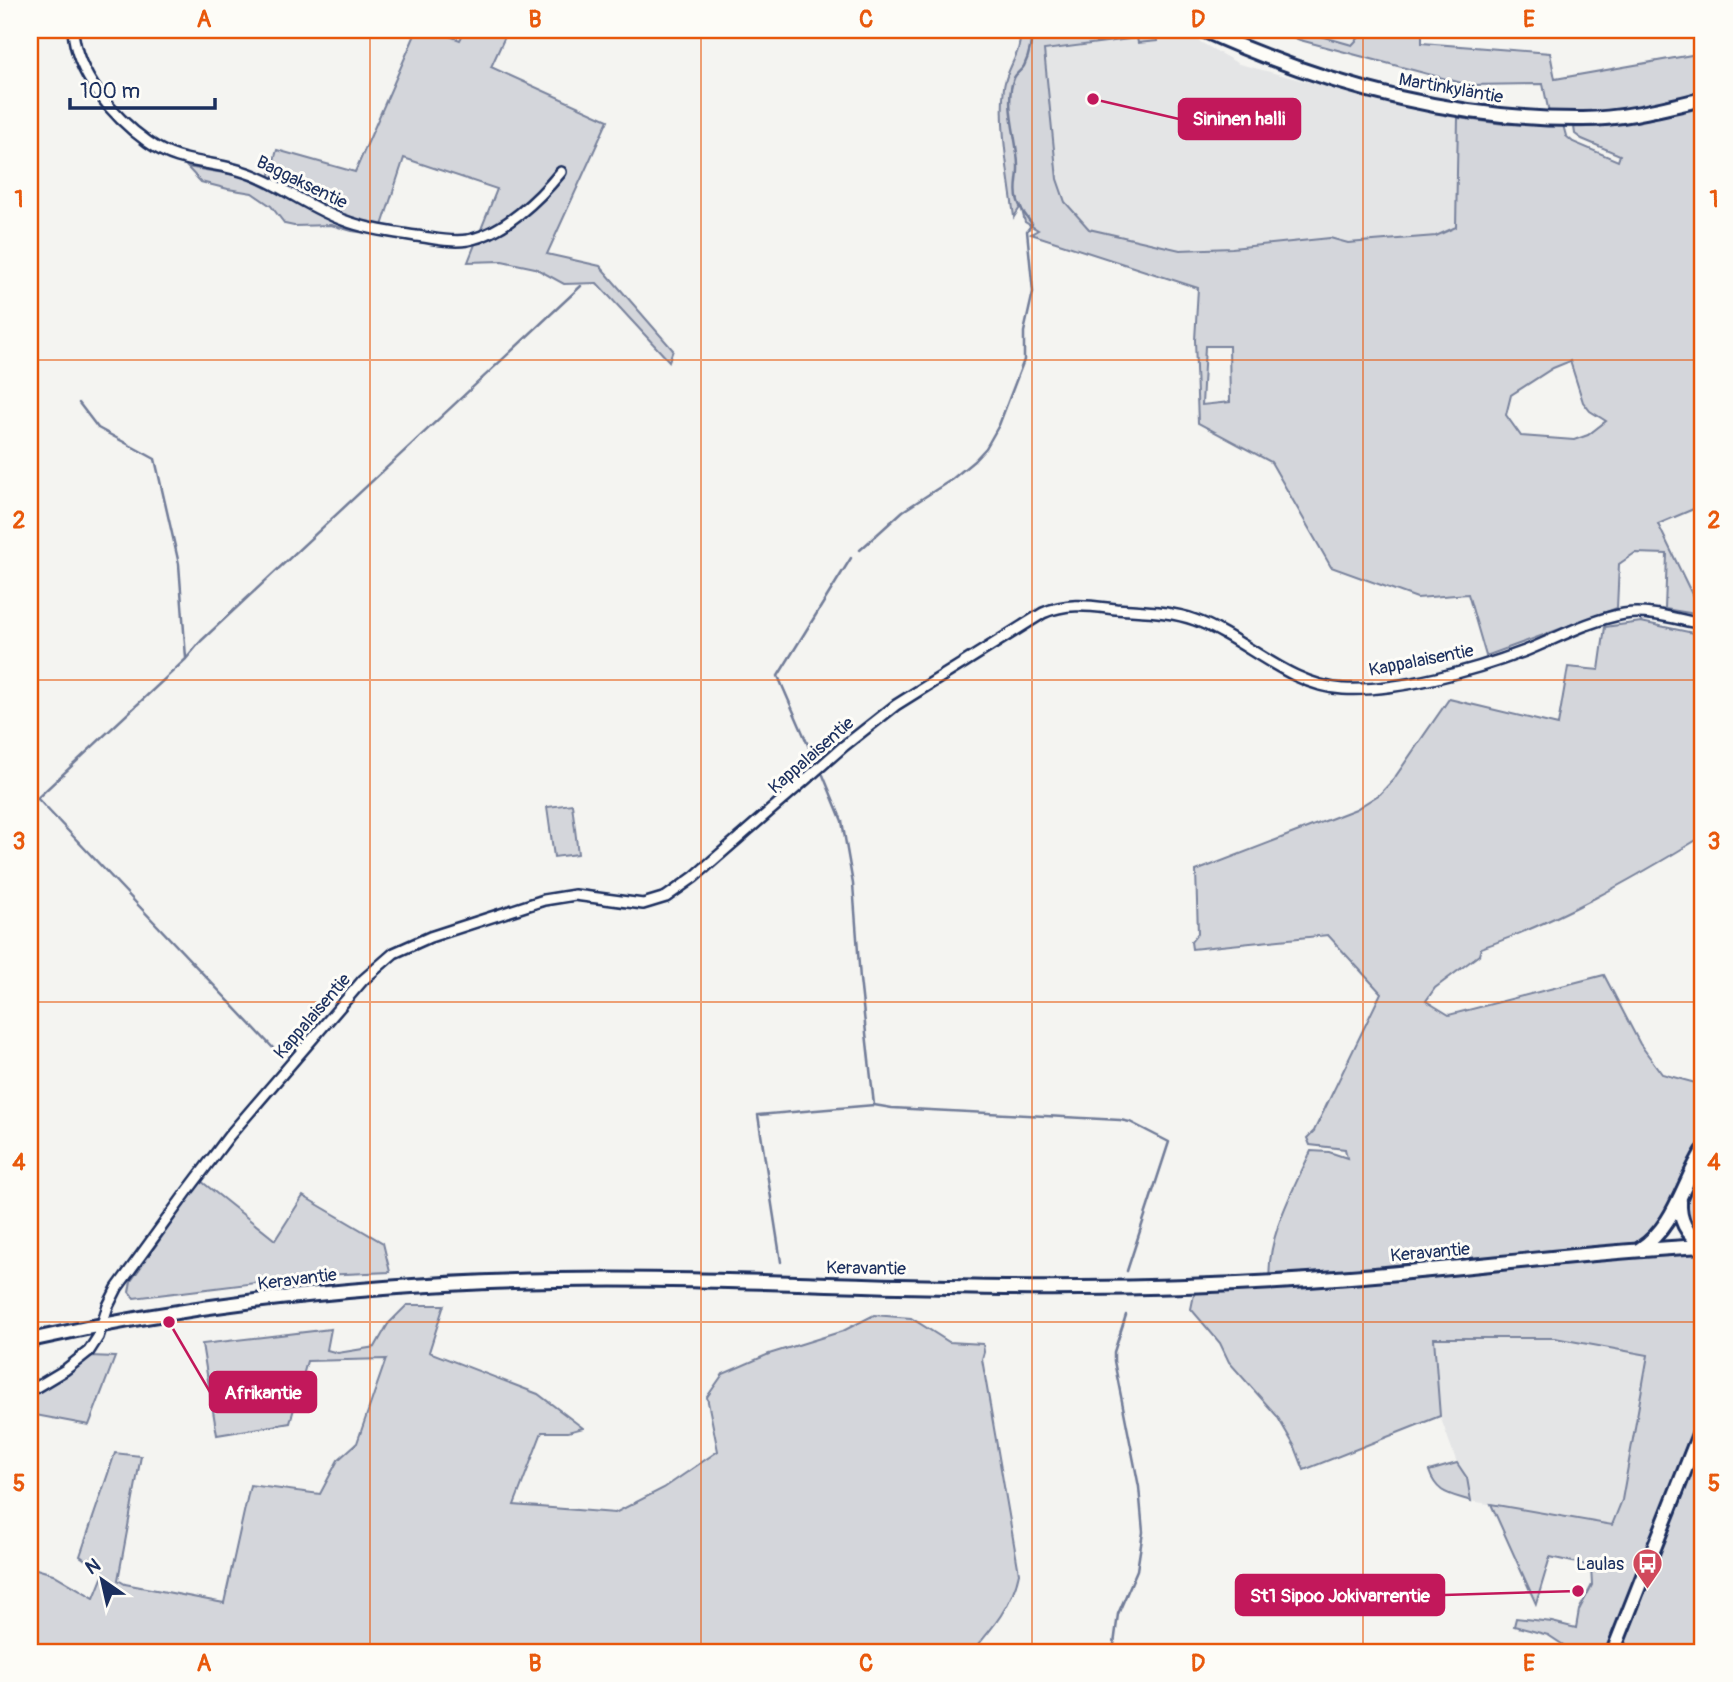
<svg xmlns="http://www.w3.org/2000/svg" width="1733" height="1682" font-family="Pangolin,sans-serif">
  <rect width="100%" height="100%" fill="#f4f4f1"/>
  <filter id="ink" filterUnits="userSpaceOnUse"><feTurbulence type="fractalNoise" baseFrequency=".0143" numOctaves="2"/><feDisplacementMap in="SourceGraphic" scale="14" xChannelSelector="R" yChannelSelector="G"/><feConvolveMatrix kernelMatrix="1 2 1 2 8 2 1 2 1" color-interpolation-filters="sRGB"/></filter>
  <g filter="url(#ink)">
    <!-- built -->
    <g fill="#e4e5e6">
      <polygon points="1156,30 1179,30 1239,64 1406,107 1458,118 1456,227 1436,236 1348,243 1330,238 1232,248 1180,250 1089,229 1065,202 1057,179 1043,50 1137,38 1137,42 1157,41"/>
      <polygon points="1299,30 1366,30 1352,45"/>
      <polygon points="1434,1338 1555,1338 1648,1355 1622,1500 1612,1525 1471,1501 1467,1478 1457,1463 1440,1416"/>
    </g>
    <!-- green -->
    <g fill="#d4d6db" stroke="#78829c" stroke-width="2" fill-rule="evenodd">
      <polygon points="417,30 433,30 460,40 465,30 508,30 491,67 608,120 547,254 600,266 673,350 669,361 597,283 564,284 535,268 502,261 468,262 497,189 404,158 379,235 352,231 331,225 294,226 285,224 271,206 252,193 228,189 201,182 187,167 242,176 266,188 277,150 355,172"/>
      <path d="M1019,30H1156L1157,41L1138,43L1137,38L1044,50L1057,179L1065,202L1089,229L1180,250L1232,248L1330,238L1348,243L1436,236L1456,227L1458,118L1504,124L1563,125L1566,136L1573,142L1618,161L1620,155L1582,139L1575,134L1574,127C1607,129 1671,115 1703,104V505L1658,524L1702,615L1665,609L1667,554L1635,553L1619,564L1617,608L1486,656L1468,594L1417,598L1331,567L1271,462L1198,423L1195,340L1198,288L1031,234L1038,230L1025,222L1021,206L1014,217C1009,178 999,125 1004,87C1007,66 1024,51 1019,30ZM1205,346H1229L1230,402L1202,405ZM1570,361L1583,402L1590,411L1606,421L1588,435L1574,440L1521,436L1506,415L1511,395L1553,368Z"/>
      <polygon points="1275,30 1299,30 1352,45 1366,30 1422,30 1422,43 1550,53 1555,79 1703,53 1703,99 1661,109 1550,118 1543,84 1469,85 1300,40"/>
      <path d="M1641,622L1703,635V836C1633,879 1559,921 1481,948L1479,955L1435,988L1426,1001L1449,1015L1604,975L1640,1044L1662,1074L1703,1085V1242L1696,1240L1680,1207L1641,1249L1703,1246V1652H1574L1548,1635L1514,1626L1516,1618L1552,1622L1576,1628L1579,1610L1592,1585L1591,1566L1550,1557L1536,1604L1491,1504L1612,1525L1622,1500L1648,1355L1555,1338H1434L1440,1416L1304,1470L1295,1447L1277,1416L1229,1362L1220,1343L1191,1309L1196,1285L1270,1282C1265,1240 1294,1188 1311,1151L1329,1152L1347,1158L1345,1149L1310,1145L1307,1138L1314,1131L1381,993L1328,935L1192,949L1191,942L1198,933L1196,871L1356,809L1380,794L1393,780L1449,699L1558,725L1568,667L1599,670L1605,627Z"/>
      <polygon points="572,804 578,854 554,857 547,807"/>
      <polygon points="201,1181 275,1240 303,1196 383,1243 390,1272 322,1275 134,1298 129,1292 131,1281"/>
      <path d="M407,1305H444L429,1352L538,1394L583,1428L568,1432H542L514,1505L615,1513L664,1488L718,1451L707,1397L723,1374L769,1354L843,1331L874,1315L911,1318L949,1342L983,1344L984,1352L982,1359L1019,1573C1013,1604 992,1629 972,1652H30V1567L53,1574L94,1598L104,1573L80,1556L115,1453L141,1456L118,1580L125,1584L224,1603L250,1485L320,1494L338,1460L357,1443L386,1359L307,1361L290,1423L217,1435L202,1344L331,1329L327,1350L338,1353L375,1347L388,1324Z"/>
      <polygon points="90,1356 115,1357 89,1425 30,1414 30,1397"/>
      <path d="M1457,1463L1467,1478L1471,1501C1449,1494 1437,1494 1429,1471Z"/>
    </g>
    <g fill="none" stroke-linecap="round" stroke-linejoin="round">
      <!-- stream -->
      <g stroke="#717c98" stroke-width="2.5">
        <polyline points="79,403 98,428 155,459 179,564 186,658"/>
        <path d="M860,550L903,511L951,480L974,461L986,448L999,425L1024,360V332L1033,292L1027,231L1032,224C1027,217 1020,209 1018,201C1014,191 1018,180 1018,169C1019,142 1003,105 1014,78C1016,73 1022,70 1024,66C1029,56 1033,40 1030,30"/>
        <polyline points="815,761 778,676 851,558"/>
        <polyline points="823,775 842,821 853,884 860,979 874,1105"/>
        <polyline points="37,798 274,1049"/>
        <polyline points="30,805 186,659 201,641 581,286"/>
        <polyline points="781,1262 758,1115 874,1105 892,1108 1120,1120 1130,1122 1169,1142 1127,1271"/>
        <polyline points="1113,1652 1118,1614 1137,1570 1143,1532 1139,1487 1114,1361 1114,1352 1126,1315"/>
      </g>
      <defs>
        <g id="street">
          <path d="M73,30C76,74 113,117 148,142C179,164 203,160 238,170C275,180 307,207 343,220C366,229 391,232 416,236C433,238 450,243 468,240C504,233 539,199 561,172"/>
          <path d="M30,1391L65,1370L89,1351L98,1337L108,1306L117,1288L186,1193L229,1136L363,980L394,953L430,937L544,900L575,895L643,904L666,897L694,877L844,746L896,705L1043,613C1068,602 1090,606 1116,609C1141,611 1171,611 1195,620C1245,638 1287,685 1343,689C1397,692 1475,670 1525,651C1557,638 1590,620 1624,614C1650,610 1679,620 1703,624"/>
        </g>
        <g id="secondary">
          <path d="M1203,30C1322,84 1451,120 1583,119C1623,119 1664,108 1703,99"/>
          <path d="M1680,1201C1679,1218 1686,1236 1703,1243"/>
          <path d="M1640,1249C1675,1226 1682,1184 1703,1151"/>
          <path d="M30,1340C203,1301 380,1283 557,1280C732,1277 906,1290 1080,1288C1170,1288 1261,1284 1350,1277C1468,1268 1585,1252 1703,1246"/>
          <polyline points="1613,1652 1703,1424"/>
        </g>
      </defs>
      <!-- street casing -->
      <use href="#street" stroke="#1b2f5e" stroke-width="14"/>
      <!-- secondary casing -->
      <use href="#secondary" stroke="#1b2f5e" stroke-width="18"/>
      <!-- street -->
      <use href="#street" stroke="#fdfcf7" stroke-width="9"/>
      <!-- secondary -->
      <use href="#secondary" stroke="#fdfcf7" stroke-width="12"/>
    </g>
  </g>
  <!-- grid -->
  <path fill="none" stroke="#e8590c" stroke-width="2" stroke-opacity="0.55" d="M370,30V1652M701,30V1652M1032,30V1652M1363,30V1652M30,360H1703M30,680H1703M30,1002H1703M30,1322H1703"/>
  <!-- icons -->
  <defs>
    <symbol id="bus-pin" viewBox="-11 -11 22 30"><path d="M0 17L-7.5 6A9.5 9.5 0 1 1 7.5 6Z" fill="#d1495b" stroke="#fdfcf7"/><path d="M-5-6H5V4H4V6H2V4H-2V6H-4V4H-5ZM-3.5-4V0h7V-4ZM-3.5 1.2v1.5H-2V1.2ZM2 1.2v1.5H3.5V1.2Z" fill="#fff"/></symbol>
  </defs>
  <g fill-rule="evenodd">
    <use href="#bus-pin" x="1630" y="1546" width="35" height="47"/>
  </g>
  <g text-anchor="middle" stroke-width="6" stroke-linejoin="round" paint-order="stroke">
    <!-- street labels -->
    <g font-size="18" fill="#1b2f5e" stroke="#fdfcf7">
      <text transform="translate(1451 88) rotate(10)" y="6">Martinkyläntie</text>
      <text transform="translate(302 182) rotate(26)" y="6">Baggaksentie</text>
      <text transform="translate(1421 660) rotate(-11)" y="6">Kappalaisentie</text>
      <text transform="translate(811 755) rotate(-41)" y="6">Kappalaisentie</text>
      <text transform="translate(312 1016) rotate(-49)" y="6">Kappalaisentie</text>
      <text transform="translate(1430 1252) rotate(-5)" y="6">Keravantie</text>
      <text transform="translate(866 1268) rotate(1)" y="6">Keravantie</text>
      <text transform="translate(297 1279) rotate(-7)" y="6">Keravantie</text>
    </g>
    <!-- poi labels -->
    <g font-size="18" fill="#1b2f5e" stroke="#fdfcf7" text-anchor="end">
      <text x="1624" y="1570">Laulas</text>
    </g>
  </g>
  <!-- callouts -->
  <path fill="none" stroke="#c2185b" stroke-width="2.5" d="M1093 99L1179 119M169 1322L210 1392M1578 1591L1444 1595"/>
  <g fill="#c2185b" stroke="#fdfcf7" stroke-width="2.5">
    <circle cx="1093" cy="99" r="7"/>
    <circle cx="169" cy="1322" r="7"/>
    <circle cx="1578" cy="1591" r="7"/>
  </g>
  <g fill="#c2185b" stroke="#c2185b" stroke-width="2.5">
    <rect x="1179" y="99" width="121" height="40" rx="7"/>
    <rect x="210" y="1372" width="106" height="40" rx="7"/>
    <rect x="1236" y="1575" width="208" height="40" rx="7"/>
  </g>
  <g font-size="19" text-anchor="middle" font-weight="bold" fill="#fff">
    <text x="1239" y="125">Sininen halli</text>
    <text x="263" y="1399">Afrikantie</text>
    <text x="1340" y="1602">St1 Sipoo Jokivarrentie</text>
  </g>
  <!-- margin -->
  <rect width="1733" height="1682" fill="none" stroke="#fdfcf7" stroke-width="77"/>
  <!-- north arrow -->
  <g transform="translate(102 1580) rotate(326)" stroke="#fdfcf7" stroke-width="5" paint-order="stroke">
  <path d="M0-5L12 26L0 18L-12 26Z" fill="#1b2f5e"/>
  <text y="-10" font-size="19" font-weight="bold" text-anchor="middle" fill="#1b2f5e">N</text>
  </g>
  <!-- scale -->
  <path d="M70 98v10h145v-10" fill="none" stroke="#1b2f5e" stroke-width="3.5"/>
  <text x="80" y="98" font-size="21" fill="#1b2f5e" stroke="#fdfcf7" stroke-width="5" paint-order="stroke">100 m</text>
  <rect x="38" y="38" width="1656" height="1606" fill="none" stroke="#e8590c" stroke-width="2.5"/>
  <g font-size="23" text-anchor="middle" font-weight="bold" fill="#e8590c">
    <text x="204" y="27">A</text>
    <text x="535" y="27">B</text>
    <text x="866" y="27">C</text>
    <text x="1198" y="27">D</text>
    <text x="1529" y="27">E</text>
    <text x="19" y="207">1</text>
    <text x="1714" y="207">1</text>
    <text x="19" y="528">2</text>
    <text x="1714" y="528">2</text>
    <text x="19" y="849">3</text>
    <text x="1714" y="849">3</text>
    <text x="19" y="1170">4</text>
    <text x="1714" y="1170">4</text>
    <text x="19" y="1491">5</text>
    <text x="1714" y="1491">5</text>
    <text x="204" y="1671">A</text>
    <text x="535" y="1671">B</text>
    <text x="866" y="1671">C</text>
    <text x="1198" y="1671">D</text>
    <text x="1529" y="1671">E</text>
  </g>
</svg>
